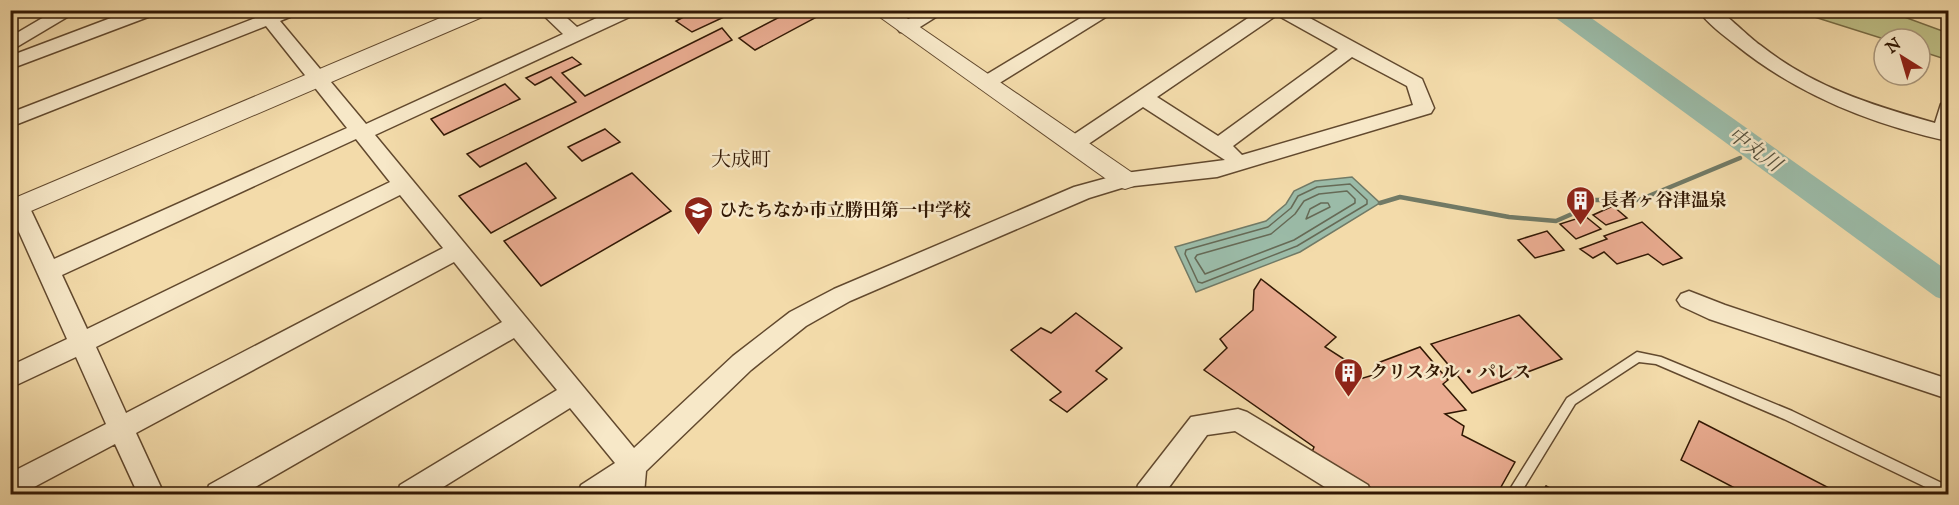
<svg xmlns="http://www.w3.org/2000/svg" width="1959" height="505" font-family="'IM FELL English','Noto Serif JP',serif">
  <rect width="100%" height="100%" fill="#f3dbaa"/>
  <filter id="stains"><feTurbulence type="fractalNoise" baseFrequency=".00333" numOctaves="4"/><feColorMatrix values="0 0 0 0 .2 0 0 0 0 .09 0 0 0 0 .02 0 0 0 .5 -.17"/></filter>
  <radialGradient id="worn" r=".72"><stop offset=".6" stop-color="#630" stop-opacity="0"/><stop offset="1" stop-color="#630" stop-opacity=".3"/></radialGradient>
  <!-- green -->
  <polygon fill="#bebf86" stroke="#786c45" stroke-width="1.5" points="1809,11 1888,11 1948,33 1948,60 1920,51 1920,39 1884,39 1808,15"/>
  <!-- water -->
  <polygon fill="#9bbba8" stroke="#717a66" stroke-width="1.5" points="1352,177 1380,203 1300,252 1196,292 1175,247 1266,221 1286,204 1294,191 1315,181"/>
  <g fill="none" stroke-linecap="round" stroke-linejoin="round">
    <!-- shore -->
    <g stroke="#666a56" stroke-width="1.5">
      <polygon points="1350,184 1367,200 1367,204 1297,246 1202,283 1198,282 1185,254 1186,250 1268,227 1291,208 1298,196 1317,187"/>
      <polygon points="1347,191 1355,199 1355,203 1294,240 1205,274 1195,258 1197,255 1271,234 1295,214 1304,201 1319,194"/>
      <polygon points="1321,203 1328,203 1330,207 1306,219 1310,209"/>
    </g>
    <!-- stream -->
    <polyline stroke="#717a66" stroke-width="4.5" points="1380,203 1400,197 1509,217 1556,221 1581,210 1594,200 1639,200 1740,158"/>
    <!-- river -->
    <polygon fill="#9bbba8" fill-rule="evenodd" points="1549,10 1580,10 1948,271 1948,301 1936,297 1553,16"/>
  </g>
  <!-- building -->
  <g fill="#ebad92" stroke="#321804" stroke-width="1.5">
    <polygon points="666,10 697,10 679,19"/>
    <polygon points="697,10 739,10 692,32 676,21"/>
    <polygon points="793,10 828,11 755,50 739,38"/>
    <polygon points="722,28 732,40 480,167 467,154 576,102 551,77 535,85 526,78 572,57 581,64 562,73 585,96"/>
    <polygon points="505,84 520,99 444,135 431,119"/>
    <polygon points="605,129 620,142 582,161 568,147"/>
    <polygon points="526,163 556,198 491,233 459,196"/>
    <polygon points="632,173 671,211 541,286 504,241"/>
    <polygon points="1613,206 1627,218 1606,225 1593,215"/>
    <polygon points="1585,216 1601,229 1576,239 1560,224"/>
    <polygon points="1642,222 1682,258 1663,265 1648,254 1617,264 1604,252 1593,258 1580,249 1607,239 1604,236"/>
    <polygon points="1547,231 1564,250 1535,258 1518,240"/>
    <polygon points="1261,279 1336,337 1325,347 1350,363 1345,368 1360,379 1380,373 1375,364 1420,347 1448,380 1443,384 1466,410 1445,414 1464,426 1462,435 1515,462 1497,494 1381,494 1312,452 1314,447 1204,370 1227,348 1220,339 1253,310 1254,290"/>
    <polygon points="1076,313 1122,348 1096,371 1107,379 1067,412 1050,400 1061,392 1011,350 1041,328 1051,333"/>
    <polygon points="1519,315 1562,359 1472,393 1431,344"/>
    <polygon points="1699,421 1833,490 1831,494 1746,494 1681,460"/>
    <polygon points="1546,486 1561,494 1541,494"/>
  </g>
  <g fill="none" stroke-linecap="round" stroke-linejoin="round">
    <defs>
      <polygon id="service" points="1637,352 1661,357 1792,411 1948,486 1948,494 1940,494 1784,419 1656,364 1639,362 1575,404 1520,494 1507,494 1567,398"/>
      <g id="minor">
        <polygon points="56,10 79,10 10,51 10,37"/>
        <polygon points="132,10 159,10 156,14 10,69 10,56"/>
        <path d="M253,10H300L297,14L280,21L366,124L563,34L538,10H558L577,27L614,10H639L636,14L375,135L634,448L733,356L790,312L834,289L1074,187L1125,173L1225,160L1143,107L1081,149L1074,151L1067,149L1064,144L1067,139L1260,10H1295L1422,79L1434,108L1431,113L1217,177L1125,187L1089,198L850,301L806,326L751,370L646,471L644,494H618V491L612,494H578L581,485L615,463L570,408L432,494H397L400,485L557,390L514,338L243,494H206L209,485L502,322L454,262L136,433L164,494H138L115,444L21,494H10V473L106,424L76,357L10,388V366L67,339L10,212L11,202L19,199L27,202L54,259L347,128L266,26L10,127V113L258,17ZM1277,15L1338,49L1218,136L1157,97ZM1352,57L1407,86L1413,105L1242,155L1233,146ZM356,139L390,182L87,329L62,275ZM400,195L443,248L126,413L96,347Z"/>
        <polygon points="924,10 947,10 912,32 900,32 897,28 900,24"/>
        <polygon points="1094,10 1117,10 993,87 986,89 979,87 976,83 979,79"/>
        <path d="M1698,10C1704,10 1712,9 1717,10C1724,12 1751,39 1760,45C1813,87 1871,105 1935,123L1941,104L1948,103V141C1871,124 1798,95 1736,45C1723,35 1708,24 1698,10Z"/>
        <polygon points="1689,291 1725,305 1948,379 1948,399 1709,319 1681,306 1677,300 1681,294"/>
        <polygon points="1238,409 1247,412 1368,485 1371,494 1336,494 1235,431 1207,435 1164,494 1135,494 1138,485 1191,417"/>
      </g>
      <g id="tertiary">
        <polygon points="459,10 489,10 487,15 10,220 10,200"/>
        <polygon points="870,10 895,10 1134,174 1138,180 1134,186 1125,189 1116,186"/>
      </g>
    </defs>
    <!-- service casing -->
    <use href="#service" stroke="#62492e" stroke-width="3"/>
    <!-- minor casing -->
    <use href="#minor" stroke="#62492e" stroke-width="3"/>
    <!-- tertiary casing -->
    <use href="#tertiary" stroke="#62492e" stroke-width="2"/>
    <!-- service -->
    <use href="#service" fill="#f7e8c8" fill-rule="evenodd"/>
    <!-- minor -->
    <use href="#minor" fill="#f7e8c8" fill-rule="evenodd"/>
    <!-- tertiary -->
    <use href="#tertiary" fill="#f7e8c8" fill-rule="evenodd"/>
  </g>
  <!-- icons -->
  <defs>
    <symbol id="building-pin" viewBox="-11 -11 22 30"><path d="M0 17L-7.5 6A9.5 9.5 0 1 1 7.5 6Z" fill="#8f2418" stroke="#f7e8c8"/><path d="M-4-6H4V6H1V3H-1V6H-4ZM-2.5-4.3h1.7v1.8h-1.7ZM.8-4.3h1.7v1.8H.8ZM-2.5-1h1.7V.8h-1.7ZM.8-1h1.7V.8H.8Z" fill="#fff"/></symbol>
    <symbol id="school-pin" viewBox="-11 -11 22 30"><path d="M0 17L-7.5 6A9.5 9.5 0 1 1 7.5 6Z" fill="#8f2418" stroke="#f7e8c8"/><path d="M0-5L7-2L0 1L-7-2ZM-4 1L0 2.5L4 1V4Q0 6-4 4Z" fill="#fff"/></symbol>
  </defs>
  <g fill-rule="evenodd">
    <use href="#building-pin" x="1564" y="184" width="33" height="45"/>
    <use href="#school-pin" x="682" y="194" width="33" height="45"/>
    <use href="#building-pin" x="1332" y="356" width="33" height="45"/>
  </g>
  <g text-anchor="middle" stroke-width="5" stroke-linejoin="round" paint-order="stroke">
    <!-- poi labels -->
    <g font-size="18" font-weight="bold" fill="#321804" stroke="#f7e8c8" text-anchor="start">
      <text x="1601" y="206">長者ヶ谷津温泉</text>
      <text x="719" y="216">ひたちなか市立勝田第一中学校</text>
      <text x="1370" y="378">クリスタル・パレス</text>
    </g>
    <!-- water labels -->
    <g font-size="20" font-style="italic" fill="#57513d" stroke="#f7e8c8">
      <text transform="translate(1755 149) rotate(36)" y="7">中丸川</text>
    </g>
    <!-- neighbourhood labels -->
    <g font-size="20" fill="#321804" stroke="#f7e8c8">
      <text x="741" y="166">大成町</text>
    </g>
  </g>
  <!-- margin -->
  <rect width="1959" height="505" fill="none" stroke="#f3dbaa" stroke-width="36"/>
  <rect x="12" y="12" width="1935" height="481" fill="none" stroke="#321804" stroke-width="3"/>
  <rect x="18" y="18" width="1923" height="469" fill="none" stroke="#321804" stroke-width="1.5"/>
  <!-- north arrow -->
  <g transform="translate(1902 57) rotate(323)"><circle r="28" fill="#f7e8c8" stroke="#a8957a" stroke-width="1.5"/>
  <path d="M0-4.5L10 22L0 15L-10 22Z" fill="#8f2418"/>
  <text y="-9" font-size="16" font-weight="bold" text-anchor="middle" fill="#321804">N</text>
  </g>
  <rect width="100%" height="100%" filter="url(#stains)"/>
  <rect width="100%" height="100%" fill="url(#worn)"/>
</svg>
